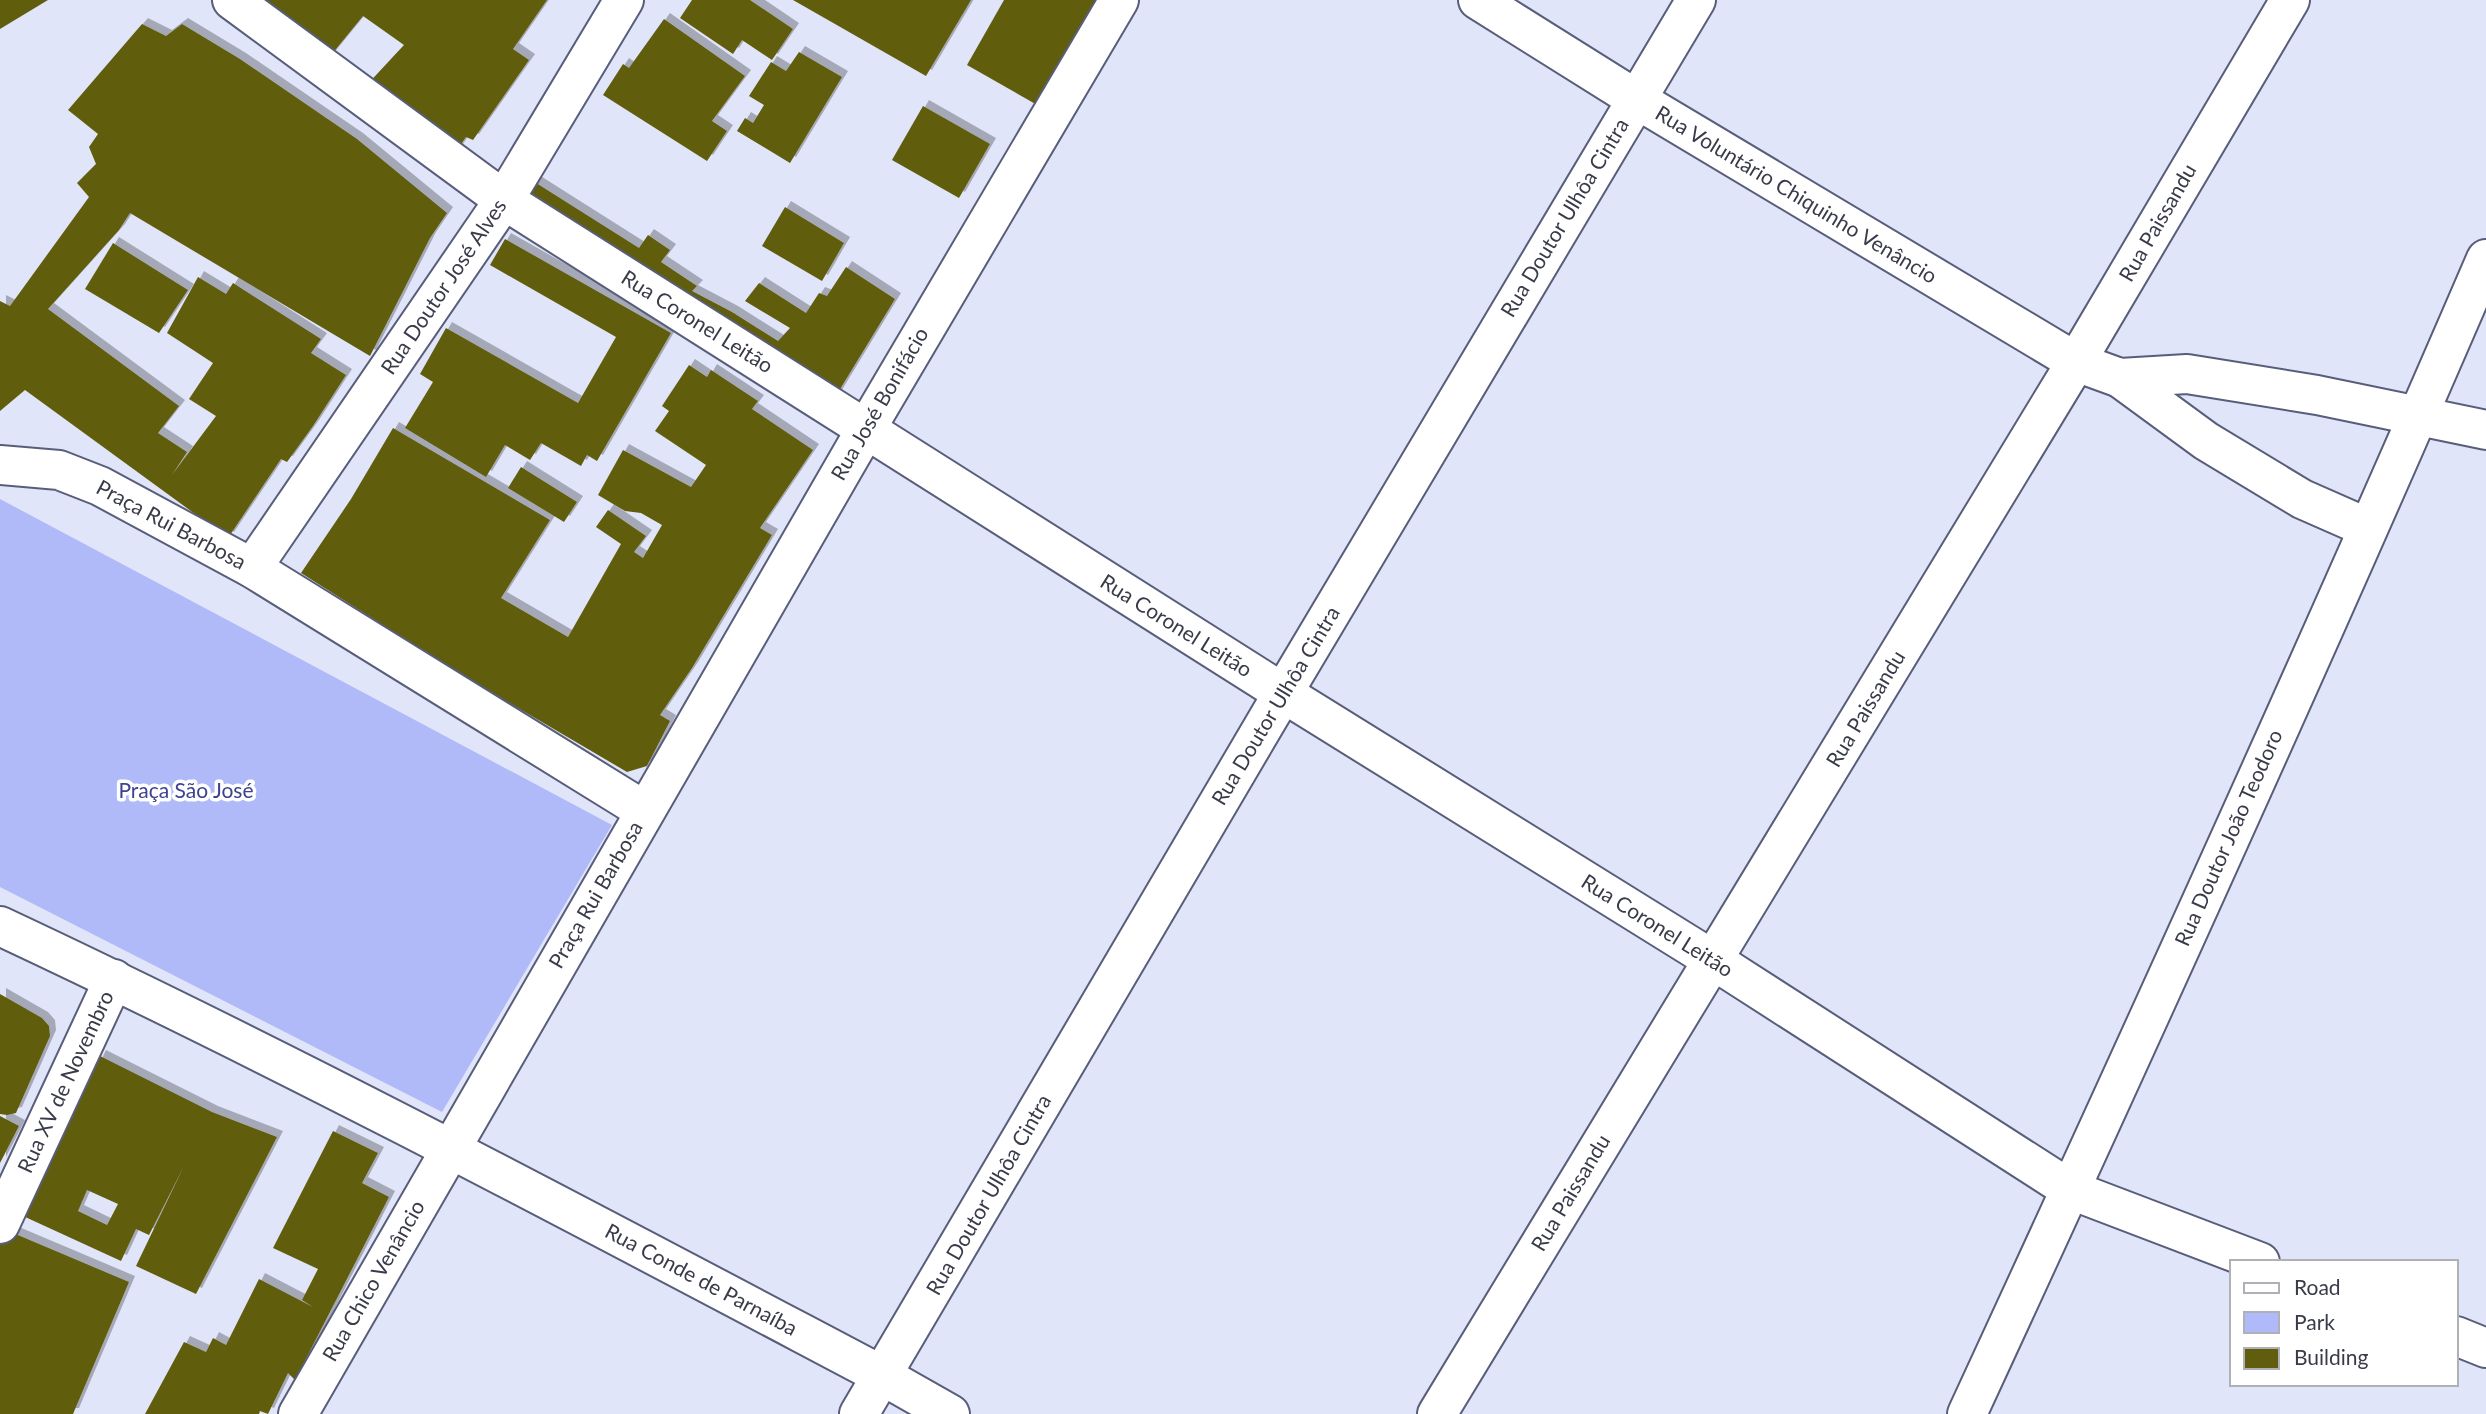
<svg xmlns="http://www.w3.org/2000/svg" width="2486" height="1414" font-family="Lato,sans-serif">
  <defs>
    <filter id="shadow"><feDropShadow dx="6" dy="-6" stdDeviation="0" flood-color="#0004"/></filter>
  </defs>
  <rect width="100%" height="100%" fill="#e1e5fa"/>
  <!-- green -->
  <polygon fill="#b0baf9" points="0,499 612,825 442,1112 0,887"/>
  <!-- building -->
  <g fill="#615d0f" fill-rule="evenodd" filter="url(#shadow)">
    <polygon points="0,0 48,0 0,29"/>
    <polygon points="257,0 547,0 513,49 529,60 473,140 466,137 452,157 364,88 404,45 363,16 327,60"/>
    <polygon points="692,0 750,0 793,29 772,60 742,40 733,54 680,18"/>
    <polygon points="793,0 971,0 926,76"/>
    <polygon points="1004,0 1109,0 1046,110 967,65"/>
    <polygon points="664,19 745,76 712,121 727,131 707,161 603,95 623,64 629,68"/>
    <polygon points="142,24 166,36 182,24 240,59 357,139 447,213 430,238 370,356 130,213 119,230 48,309 179,406 158,433 187,452 172,475 216,416 189,399 213,363 167,333 198,277 226,294 233,283 321,339 311,353 346,375 313,426 287,462 281,459 228,538 25,390 0,411 0,301 10,306 89,197 77,183 96,164 89,147 98,134 68,110"/>
    <polygon points="799,52 842,77 790,163 737,131 745,118 753,123 764,105 749,96 771,62 786,71"/>
    <polygon points="923,106 990,144 959,198 892,160"/>
    <polygon points="533,181 639,248 648,235 670,250 661,262 697,286 692,291 732,312 778,341 790,328 745,301 759,283 806,313 819,293 827,296 846,267 895,299 834,399 525,196"/>
    <polygon points="785,207 844,243 822,281 762,246"/>
    <polygon points="505,239 671,333 597,461 587,455 581,466 541,443 530,460 505,445 486,477 405,428 433,382 420,374 446,328 578,403 616,337 490,265"/>
    <polygon points="113,243 188,290 159,333 85,289"/>
    <polygon points="689,365 707,377 711,370 758,401 752,409 813,450 760,528 772,535 692,668 660,715 670,721 647,766 627,772 457,672 301,573 351,499 393,428 550,520 501,598 568,637 621,544 596,527 608,510 646,536 634,552 643,558 662,525 641,513 625,511 598,495 623,450 691,487 706,465 655,431 669,411 662,406"/>
    <polygon points="521,467 577,502 564,522 508,488"/>
    <polygon points="0,994 42,1018 49,1026 50,1036 16,1113 7,1115 0,1114"/>
    <path d="M100,1056L212,1112L277,1137L196,1294L136,1266L184,1166L149,1235L136,1229L121,1261L23,1216ZM87,1190L118,1204L107,1225L78,1211Z"/>
    <polygon points="0,1116 19,1126 0,1163"/>
    <polygon points="333,1131 378,1153 362,1183 389,1197 295,1380 288,1373 268,1414 260,1411 259,1414 145,1414 184,1342 206,1352 213,1338 226,1345 259,1279 313,1307 302,1300 318,1269 273,1248"/>
    <polygon points="6,1230 129,1282 73,1414 0,1414 0,1245"/>
  </g>
  <g fill="none" stroke-linecap="round" stroke-linejoin="round">
    <defs>
      <g id="minor">
        <polyline points="232,0 504,200 1283,693 1713,960 2071,1190 2260,1262"/>
        <polyline points="1478,0 1636,99 2076,362 2120,378 2187,374 2317,395 2486,430"/>
        <polyline points="2120,378 2206,441 2302,499 2368,528"/>
        <polyline points="0,465 59,470 100,486 252,568 645,811"/>
        <polyline points="252,568 504,200 624,0"/>
        <path d="M0,926C299,1066 591,1222 883,1376L950,1414"/>
        <polyline points="0,1224 114,979"/>
        <polyline points="2456,1336 2486,1348"/>
        <polyline points="298,1414 866,429 1119,0"/>
        <polyline points="859,1414 1283,693 1696,0"/>
        <polyline points="1437,1414 2076,362 2290,0"/>
        <path d="M1967,1414C2144,1031 2319,647 2486,259"/>
      </g>
    </defs>
    <!-- minor casing -->
    <use href="#minor" stroke="#585d7a" stroke-width="42"/>
    <!-- minor -->
    <use href="#minor" stroke="#fff" stroke-width="38"/>
  </g>
  <g text-anchor="middle" stroke-width="7" stroke-linejoin="round" paint-order="stroke">
    <!-- street labels -->
    <g font-size="21" fill="#393b49" stroke="#fff">
      <text transform="translate(1796 195) rotate(31)" y="7">Rua Voluntário Chiquinho Venâncio</text>
      <text transform="translate(1565 218) rotate(-59)" y="7">Rua Doutor Ulhôa Cintra</text>
      <text transform="translate(2158 223) rotate(-60)" y="7">Rua Paissandu</text>
      <text transform="translate(444 287) rotate(-56)" y="7">Rua Doutor José Alves</text>
      <text transform="translate(697 322) rotate(32)" y="7">Rua Coronel Leitão</text>
      <text transform="translate(880 404) rotate(-60)" y="7">Rua José Bonifácio</text>
      <text transform="translate(171 525) rotate(28)" y="7">Praça Rui Barbosa</text>
      <text transform="translate(1176 626) rotate(32)" y="7">Rua Coronel Leitão</text>
      <text transform="translate(1276 706) rotate(-59)" y="7">Rua Doutor Ulhôa Cintra</text>
      <text transform="translate(1866 709) rotate(-59)" y="7">Rua Paissandu</text>
      <text transform="translate(2229 838) rotate(-66)" y="7">Rua Doutor João Teodoro</text>
      <text transform="translate(596 895) rotate(-60)" y="7">Praça Rui Barbosa</text>
      <text transform="translate(1657 926) rotate(32)" y="7">Rua Coronel Leitão</text>
      <text transform="translate(66 1082) rotate(-65)" y="7">Rua XV de Novembro</text>
      <text transform="translate(1571 1193) rotate(-59)" y="7">Rua Paissandu</text>
      <text transform="translate(989 1195) rotate(-60)" y="7">Rua Doutor Ulhôa Cintra</text>
      <text transform="translate(701 1280) rotate(28)" y="7">Rua Conde de Parnaíba</text>
      <text transform="translate(374 1281) rotate(-60)" y="7">Rua Chico Venâncio</text>
    </g>
    <!-- park labels -->
    <g font-size="21" fill="#3f438f" stroke="#fff">
      <text x="186" y="798">Praça São José</text>
    </g>
  </g>
  <!-- legend -->
  <rect x="2230" y="1260" width="228" height="126" fill="#ffffff" stroke="#b0b1b6" stroke-width="2"/>
  <rect x="2244" y="1283" width="35" height="10" fill="#ffffff" stroke="#b0b1b6" stroke-width="2"/>
  <text x="2294" y="1295" font-size="21" fill="#393b49">Road</text>
  <rect x="2244" y="1312" width="35" height="21" fill="#b0baf9" stroke="#b0b1b6" stroke-width="2"/>
  <text x="2294" y="1330" font-size="21" fill="#393b49">Park</text>
  <rect x="2244" y="1348" width="35" height="21" fill="#615d0f" stroke="#b0b1b6" stroke-width="2"/>
  <text x="2294" y="1365" font-size="21" fill="#393b49">Building</text>
</svg>
